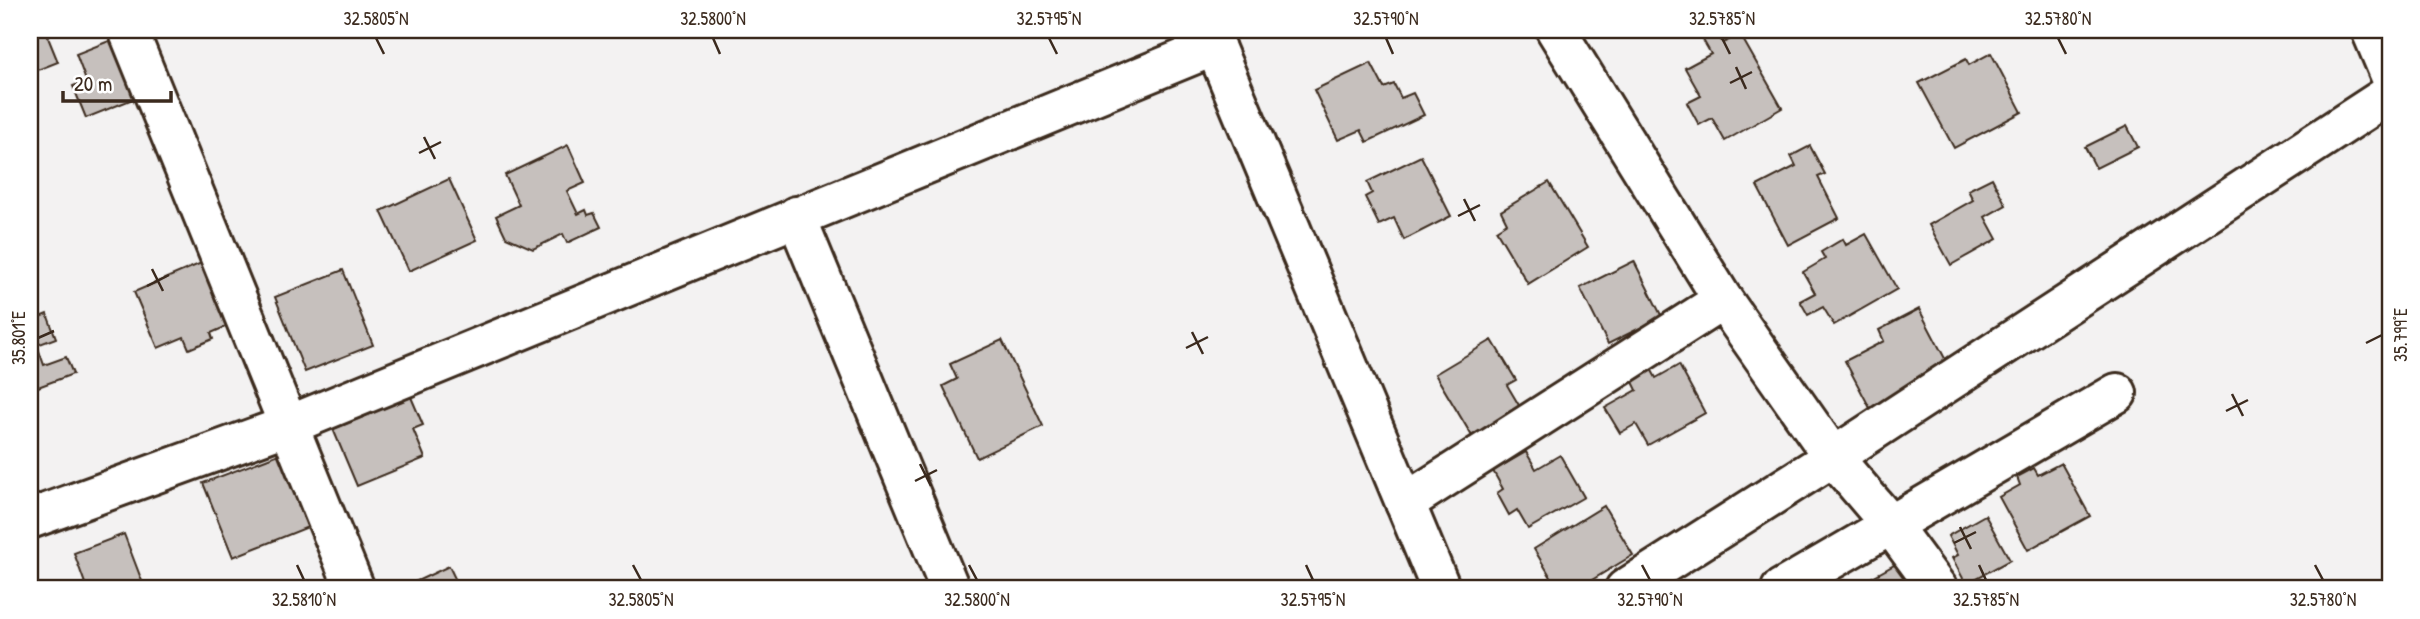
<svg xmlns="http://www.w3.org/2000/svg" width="2420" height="619" font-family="'Patrick Hand',sans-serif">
  <rect width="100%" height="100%" fill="#f3f2f2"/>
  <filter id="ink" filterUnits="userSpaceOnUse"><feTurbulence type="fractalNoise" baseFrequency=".0143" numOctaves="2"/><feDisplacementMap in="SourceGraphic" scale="14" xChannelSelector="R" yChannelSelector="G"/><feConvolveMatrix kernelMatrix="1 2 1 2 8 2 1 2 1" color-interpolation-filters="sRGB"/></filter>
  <g filter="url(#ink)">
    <!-- building -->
    <g fill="#c6c0bd" stroke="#3b2a1e" stroke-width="2">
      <polygon points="30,30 45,30 58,62 30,73"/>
      <polygon points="1716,33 1723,43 1740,34 1782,108 1725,141 1712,118 1699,125 1687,103 1701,96 1685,68 1711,54 1703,40"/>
      <polygon points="114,39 138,97 86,118 73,86 86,81 76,54"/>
      <polygon points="1991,53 2022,112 1954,148 1919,83 1966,59 1969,65"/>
      <polygon points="1371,63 1384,88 1394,84 1401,98 1413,93 1424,115 1367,142 1361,130 1338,140 1314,90"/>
      <polygon points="2127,126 2138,147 2096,168 2085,147"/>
      <polygon points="568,145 585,183 567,191 578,214 586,210 588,215 594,213 601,227 567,243 563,234 533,249 506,237 496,216 519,205 505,175"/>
      <polygon points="1810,146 1825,174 1818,177 1839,218 1788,245 1757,186 1796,166 1791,156"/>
      <polygon points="1421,156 1451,216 1404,240 1394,218 1379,225 1365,197 1372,193 1367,182"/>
      <polygon points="1992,178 2006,205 1985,217 1997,239 1951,265 1929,225 1973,200 1968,190"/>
      <polygon points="449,179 477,240 409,271 381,211"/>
      <polygon points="1549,182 1588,247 1528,284 1496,230 1507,223 1501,211"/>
      <polygon points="1866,234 1897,289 1834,325 1823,307 1808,315 1800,301 1815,293 1803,272 1825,259 1821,252 1843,239 1846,245"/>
      <polygon points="206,261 232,324 211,333 213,339 189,349 184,337 158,348 134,292"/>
      <polygon points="1634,261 1662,317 1608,344 1580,288"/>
      <polygon points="343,270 373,345 305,372 275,297"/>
      <polygon points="1919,309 1951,370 1872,412 1845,361 1884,341 1879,330"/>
      <polygon points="47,314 56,338 37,345 44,365 66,357 73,374 30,390 30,321"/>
      <polygon points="1002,340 1043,426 977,458 943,386 957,379 950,364"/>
      <polygon points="1492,340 1516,380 1507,385 1520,407 1472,436 1435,374"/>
      <polygon points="1679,365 1705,413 1648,445 1636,424 1620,433 1605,408 1637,390 1631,378 1650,367 1656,378"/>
      <polygon points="411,397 423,425 413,429 425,458 357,486 333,429"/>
      <polygon points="1526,452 1536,469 1560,455 1584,497 1528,529 1517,510 1509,515 1497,493 1503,489 1493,471"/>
      <polygon points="279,454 308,527 233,557 203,483"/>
      <polygon points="2061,463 2090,516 2028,550 1999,497 2020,485 2017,477 2034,468 2038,475"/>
      <polygon points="1604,506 1633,555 1577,589 1558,589 1534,549"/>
      <polygon points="1985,515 2010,560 1966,584 1952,558 1958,555 1948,536"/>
      <polygon points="124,534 145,589 87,589 74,553"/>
      <polygon points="1905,559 1932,589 1851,589"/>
      <polygon points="449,566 460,589 400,589"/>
    </g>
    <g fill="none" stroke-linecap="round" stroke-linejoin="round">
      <defs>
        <g id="minor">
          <polyline points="128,30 355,589"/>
          <polyline points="1208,30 1441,589"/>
          <polyline points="1556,30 1723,300 1833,457 1890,524 1938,589"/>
          <polyline points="2371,30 2390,75"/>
          <polyline points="796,216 950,589"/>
          <polyline points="1405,503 1723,300"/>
          <polyline points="30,519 289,425 1215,46"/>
          <polyline points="1625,589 1833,457 2390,94"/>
          <polyline points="1781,589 2117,393"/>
        </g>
      </defs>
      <!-- minor casing -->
      <use href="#minor" stroke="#3b2a1e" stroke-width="44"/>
      <!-- minor -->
      <use href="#minor" stroke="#fff" stroke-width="38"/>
    </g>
  </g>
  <!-- ticks -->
  <path fill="none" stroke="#3b2a1e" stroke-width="2.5" d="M376,38L384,54M713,38L720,54M1049,38L1057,54M1386,38L1393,54M1722,38L1730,54M2058,38L2066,54M1736,67L1746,89M1730,83L1752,72M424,137L435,159M419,153L441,142M1464,199L1475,221M1458,216L1480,205M152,269L163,291M147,286L169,275M1192,332L1203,354M38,338L54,331M2366,343L2382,335M1186,348L1208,337M2232,394L2243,416M2226,411L2248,400M920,464L931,486M915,481L937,470M1960,527L1971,549M1954,543L1976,532M297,565L304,580M633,565L641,580M969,565L977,580M1306,565L1313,580M1642,565L1650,580M1979,565L1986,580M2315,565L2323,580"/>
  <!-- margin -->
  <rect width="2420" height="619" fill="none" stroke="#fff" stroke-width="77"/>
  <!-- scale -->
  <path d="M63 91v10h108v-10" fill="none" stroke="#3b2a1e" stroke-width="3.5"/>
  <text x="74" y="91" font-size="21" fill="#3b2a1e" stroke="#ffffff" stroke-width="5" paint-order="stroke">20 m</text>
  <rect x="38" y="38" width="2344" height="542" fill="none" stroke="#3b2a1e" stroke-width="2.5"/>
  <g font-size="18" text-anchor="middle" fill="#3b2a1e">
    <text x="376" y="25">32.5805°N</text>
    <text x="713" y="25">32.5800°N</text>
    <text x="1049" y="25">32.5795°N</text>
    <text x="1386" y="25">32.5790°N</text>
    <text x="1722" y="25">32.5785°N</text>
    <text x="2058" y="25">32.5780°N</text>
    <text transform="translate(2401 335) rotate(-90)" y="6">35.799°E</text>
    <text transform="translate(19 338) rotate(-90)" y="6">35.801°E</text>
    <text x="304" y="606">32.5810°N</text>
    <text x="641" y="606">32.5805°N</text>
    <text x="977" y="606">32.5800°N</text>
    <text x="1313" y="606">32.5795°N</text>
    <text x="1650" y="606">32.5790°N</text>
    <text x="1986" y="606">32.5785°N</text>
    <text x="2323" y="606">32.5780°N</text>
  </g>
</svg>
